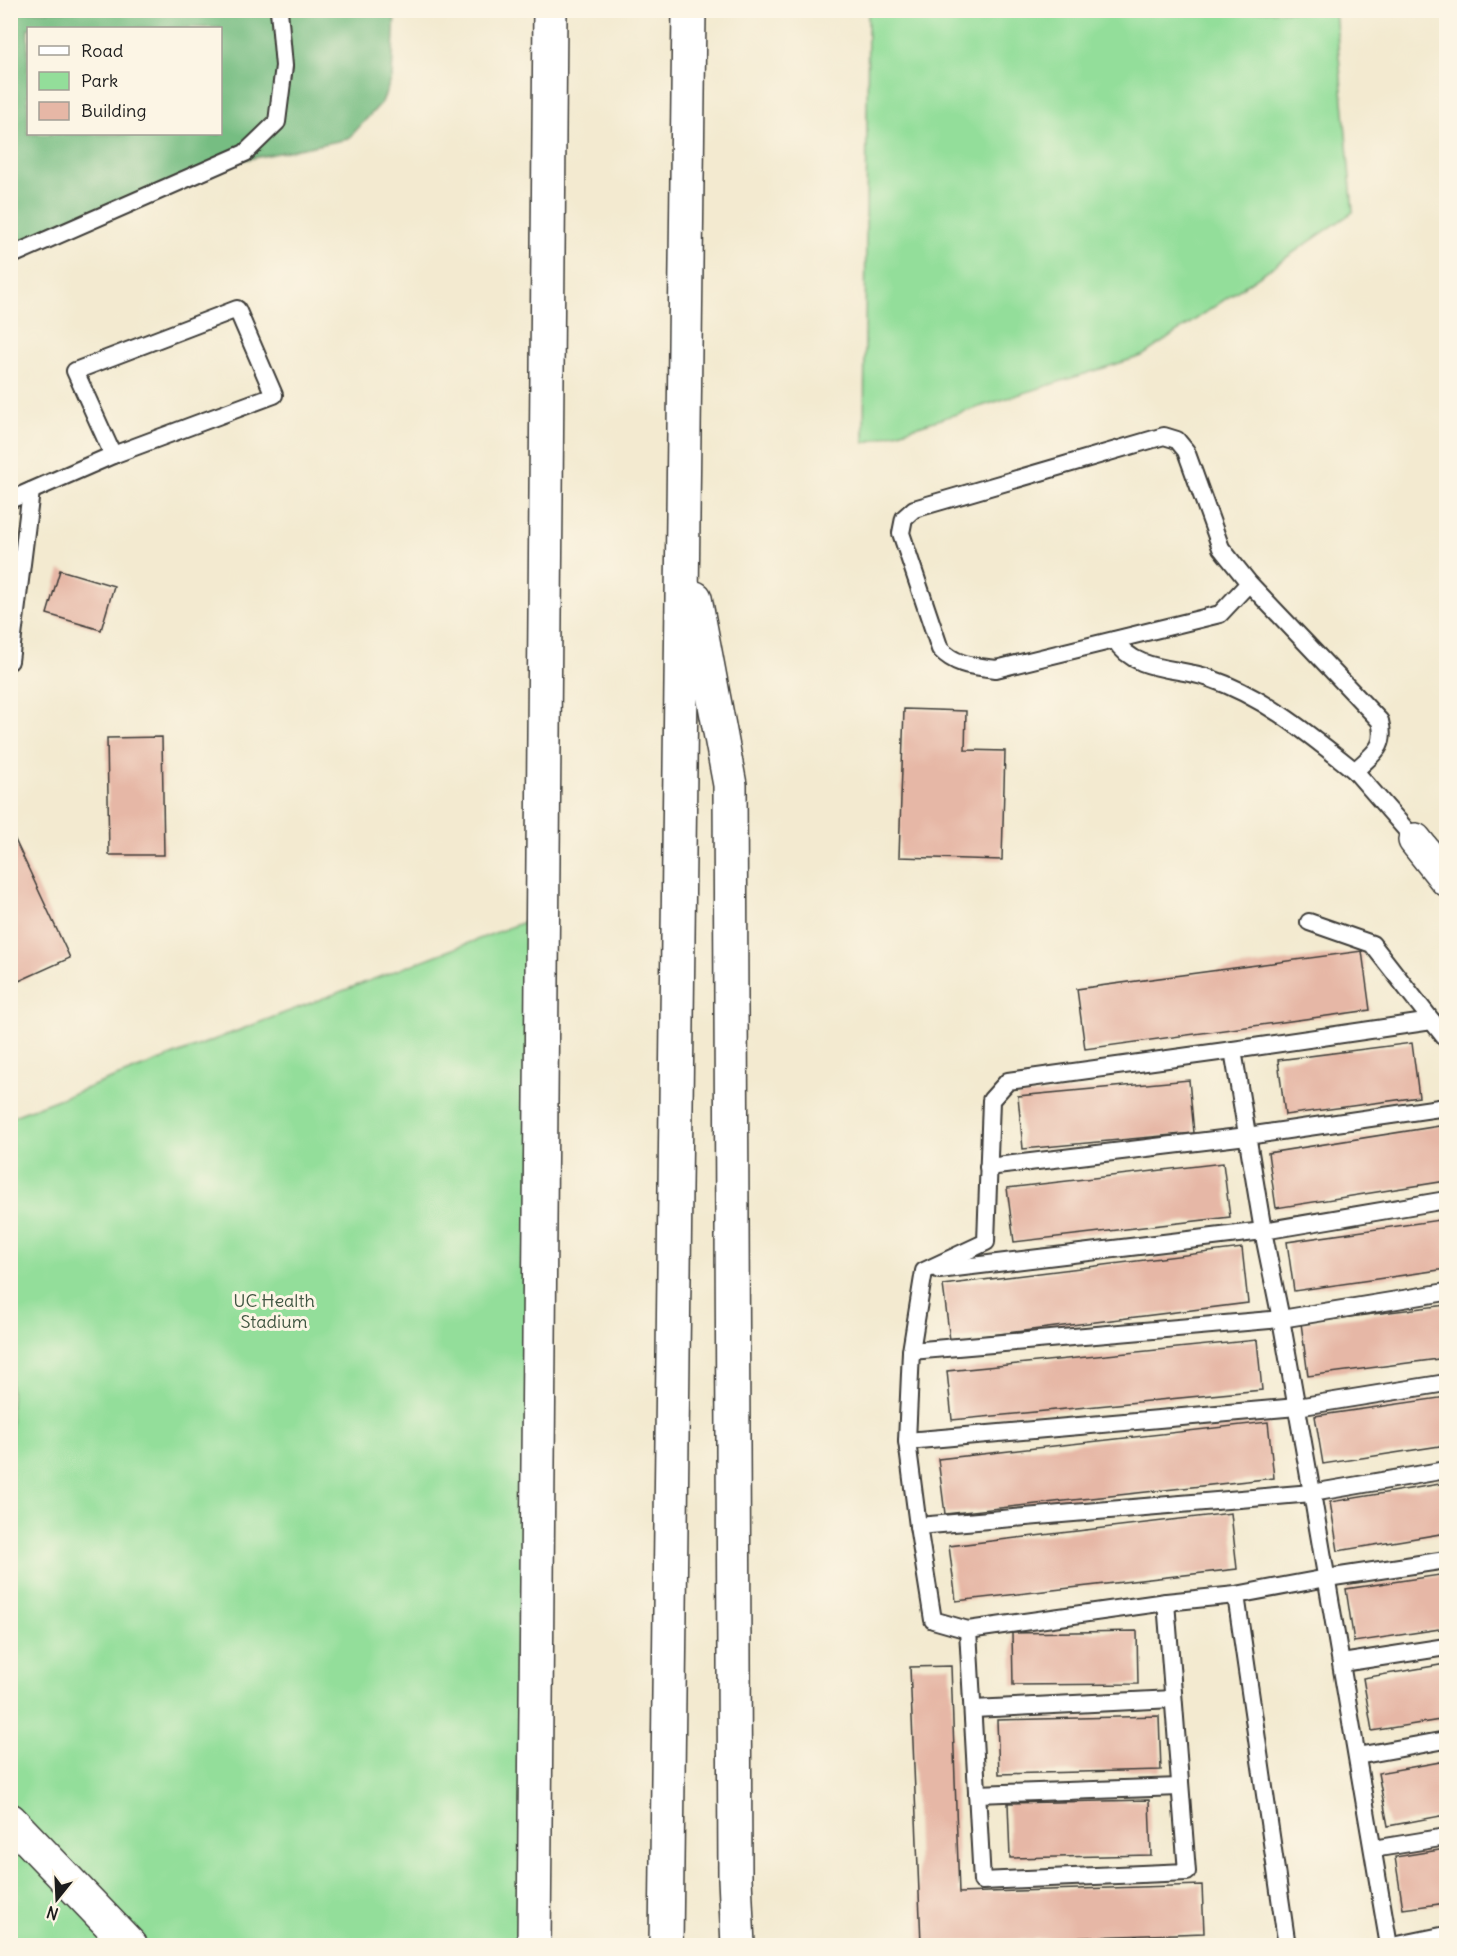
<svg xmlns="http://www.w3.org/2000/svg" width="1457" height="1956" font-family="Delius,sans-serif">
  <rect width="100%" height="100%" fill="#fcf5e5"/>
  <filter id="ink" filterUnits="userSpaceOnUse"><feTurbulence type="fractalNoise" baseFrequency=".0167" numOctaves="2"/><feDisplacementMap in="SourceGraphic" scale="12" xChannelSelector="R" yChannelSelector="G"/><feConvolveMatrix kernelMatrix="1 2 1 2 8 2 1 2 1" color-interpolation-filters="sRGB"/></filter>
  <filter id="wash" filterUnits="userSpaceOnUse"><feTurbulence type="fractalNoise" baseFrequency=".008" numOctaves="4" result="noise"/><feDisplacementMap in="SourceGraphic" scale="24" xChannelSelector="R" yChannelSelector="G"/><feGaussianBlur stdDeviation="1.35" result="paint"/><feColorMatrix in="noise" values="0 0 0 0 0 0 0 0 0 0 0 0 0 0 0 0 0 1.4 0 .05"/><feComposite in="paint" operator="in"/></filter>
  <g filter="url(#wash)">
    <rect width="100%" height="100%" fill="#f3ead0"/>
    <!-- green -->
    <g fill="#93de9a" stroke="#587d5b" stroke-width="1.5">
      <polygon points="868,11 1335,11 1353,212 1142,356 864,443"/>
      <polygon points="542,915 534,1945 11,1946 11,1117"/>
    </g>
    <!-- forest -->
    <path fill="#76bd82" stroke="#496c4f" stroke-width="1.5" fill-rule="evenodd" d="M11,11H395L392,78L382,102L348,139L204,168L11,260ZM28,28H220V134H28Z"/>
    <g id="blocks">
      <!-- building -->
      <g fill="#e6b7a6">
        <polygon points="60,570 114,586 101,630 47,614"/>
        <polygon points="904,709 966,711 965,750 1005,751 1002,860 899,857"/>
        <polygon points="162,737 164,855 109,855 107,738"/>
        <polygon points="10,829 70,958 10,985"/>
        <polygon points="1362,951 1370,1010 1085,1049 1077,989"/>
        <polygon points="1412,1043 1419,1097 1285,1115 1278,1060"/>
        <polygon points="1189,1080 1194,1133 1023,1149 1018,1096"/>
        <polygon points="1446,1125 1446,1181 1276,1208 1268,1153"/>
        <polygon points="1223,1163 1230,1217 1014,1242 1007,1188"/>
        <polygon points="1446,1219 1446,1269 1294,1291 1287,1242"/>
        <polygon points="1242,1248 1248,1303 950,1340 943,1285"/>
        <polygon points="1446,1305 1446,1358 1308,1376 1301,1323"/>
        <polygon points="1257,1340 1262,1390 952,1420 947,1371"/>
        <polygon points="1446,1397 1446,1445 1323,1464 1315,1416"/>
        <polygon points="1268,1422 1274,1478 945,1514 938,1459"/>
        <polygon points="1446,1483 1446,1533 1338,1551 1330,1502"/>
        <polygon points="1231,1513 1237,1569 956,1601 949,1546"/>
        <polygon points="1446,1574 1446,1628 1354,1642 1346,1589"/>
        <polygon points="1137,1631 1138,1684 1013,1685 1012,1633"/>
        <polygon points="1446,1664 1446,1719 1372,1731 1363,1678"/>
        <polygon points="951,1666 959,1893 1202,1885 1204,1933 921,1943 910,1667"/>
        <polygon points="1159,1716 1161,1770 999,1774 997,1720"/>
        <polygon points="1446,1761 1446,1815 1388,1826 1378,1773"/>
        <polygon points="1149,1800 1151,1855 1010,1858 1008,1803"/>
        <polygon points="1446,1849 1446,1903 1403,1909 1395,1857"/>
      </g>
    </g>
  </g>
  <g filter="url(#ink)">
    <use href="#blocks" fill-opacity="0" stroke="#3c3b37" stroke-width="1.5"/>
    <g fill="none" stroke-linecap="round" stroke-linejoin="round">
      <defs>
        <g id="lane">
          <polyline points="10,256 245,153 277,122 284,66 279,10"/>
          <polygon points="237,309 274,395 113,455 75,371"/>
          <polyline points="10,500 113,455"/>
          <path d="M1249,583L1220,614L996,669C974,666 956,666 940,649L901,533L904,518L914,509L1164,436L1177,440L1186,451L1221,548L1249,583L1380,721C1387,748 1373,753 1355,771L1415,840"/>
          <path d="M1115,640C1134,672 1177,667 1209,678C1265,697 1310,735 1355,771"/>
          <polyline points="10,661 31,491"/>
          <polyline points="1309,922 1372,944 1432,1021"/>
          <polyline points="1233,1050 1263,1231 1281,1319 1312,1493 1389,1946"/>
          <polyline points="988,1167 1247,1136 1446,1107"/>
          <polyline points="939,1270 1263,1231 1446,1200"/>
          <polyline points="911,1351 1281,1319 1446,1292"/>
          <polyline points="907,1441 1297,1407 1446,1383"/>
          <polyline points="918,1526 1312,1493 1446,1470"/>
          <polyline points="1166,1602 1187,1872 982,1881 968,1630 933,1620 918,1526 907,1441 911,1351 924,1271 986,1242 991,1100 1008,1081 1233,1050 1432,1021 1446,1039"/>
          <polyline points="968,1630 1166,1602 1236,1595"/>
          <polyline points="1342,1663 1446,1647"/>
          <polyline points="973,1709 1173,1699"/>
          <polyline points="1357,1756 1446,1740"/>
          <polyline points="977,1794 1180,1787"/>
          <polyline points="1373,1849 1446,1837"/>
          <polyline points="1287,1946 1236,1595 1327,1578 1446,1560"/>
          <polyline points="1393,1946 1446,1935"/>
        </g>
        <g id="street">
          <polyline points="1415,840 1446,879"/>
          <polyline points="10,1820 131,1946"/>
        </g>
        <g id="highway">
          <polyline points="695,598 730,785 735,1878 738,1946"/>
          <polyline points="534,1946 550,10"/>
          <polyline points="666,1946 689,10"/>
        </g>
      </defs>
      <!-- lane casing -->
      <use href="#lane" stroke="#3c3b37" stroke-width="20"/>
      <!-- street casing -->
      <use href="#street" stroke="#3c3b37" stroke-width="36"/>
      <!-- highway casing -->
      <use href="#highway" stroke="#3c3b37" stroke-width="36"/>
      <!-- lane -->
      <use href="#lane" stroke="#fff" stroke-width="16"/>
      <!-- street -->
      <use href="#street" stroke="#fff" stroke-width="33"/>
      <!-- highway -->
      <use href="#highway" stroke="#fff" stroke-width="33"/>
    </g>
  </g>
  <g text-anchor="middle" stroke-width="6" stroke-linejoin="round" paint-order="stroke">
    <!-- park labels -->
    <g font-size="18" fill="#405642" stroke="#fcf5e5">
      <text x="274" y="1307">UC Health<tspan x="274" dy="21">Stadium</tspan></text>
    </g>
  </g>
  <!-- margin -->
  <rect width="1457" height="1956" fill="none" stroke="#fcf5e5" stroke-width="36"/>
  <!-- legend -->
  <rect x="27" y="27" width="195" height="108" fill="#fcf5e5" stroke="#a29e95" stroke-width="1.5"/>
  <rect x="39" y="46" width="30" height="9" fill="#ffffff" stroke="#a29e95" stroke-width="1.5"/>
  <text x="81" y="57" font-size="18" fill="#1c1c1c">Road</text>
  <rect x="39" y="72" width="30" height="18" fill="#93de9a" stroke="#a29e95" stroke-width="1.5"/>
  <text x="81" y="87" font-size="18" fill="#1c1c1c">Park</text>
  <rect x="39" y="102" width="30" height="18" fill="#e6b7a6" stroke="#a29e95" stroke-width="1.5"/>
  <text x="81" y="117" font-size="18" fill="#1c1c1c">Building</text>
  <!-- north arrow -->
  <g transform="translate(57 1899) rotate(198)" stroke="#fcf5e5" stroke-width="4.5" paint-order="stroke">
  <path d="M0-4.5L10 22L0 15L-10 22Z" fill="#1c1c1c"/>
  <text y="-9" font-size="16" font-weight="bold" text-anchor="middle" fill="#1c1c1c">N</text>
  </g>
</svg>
